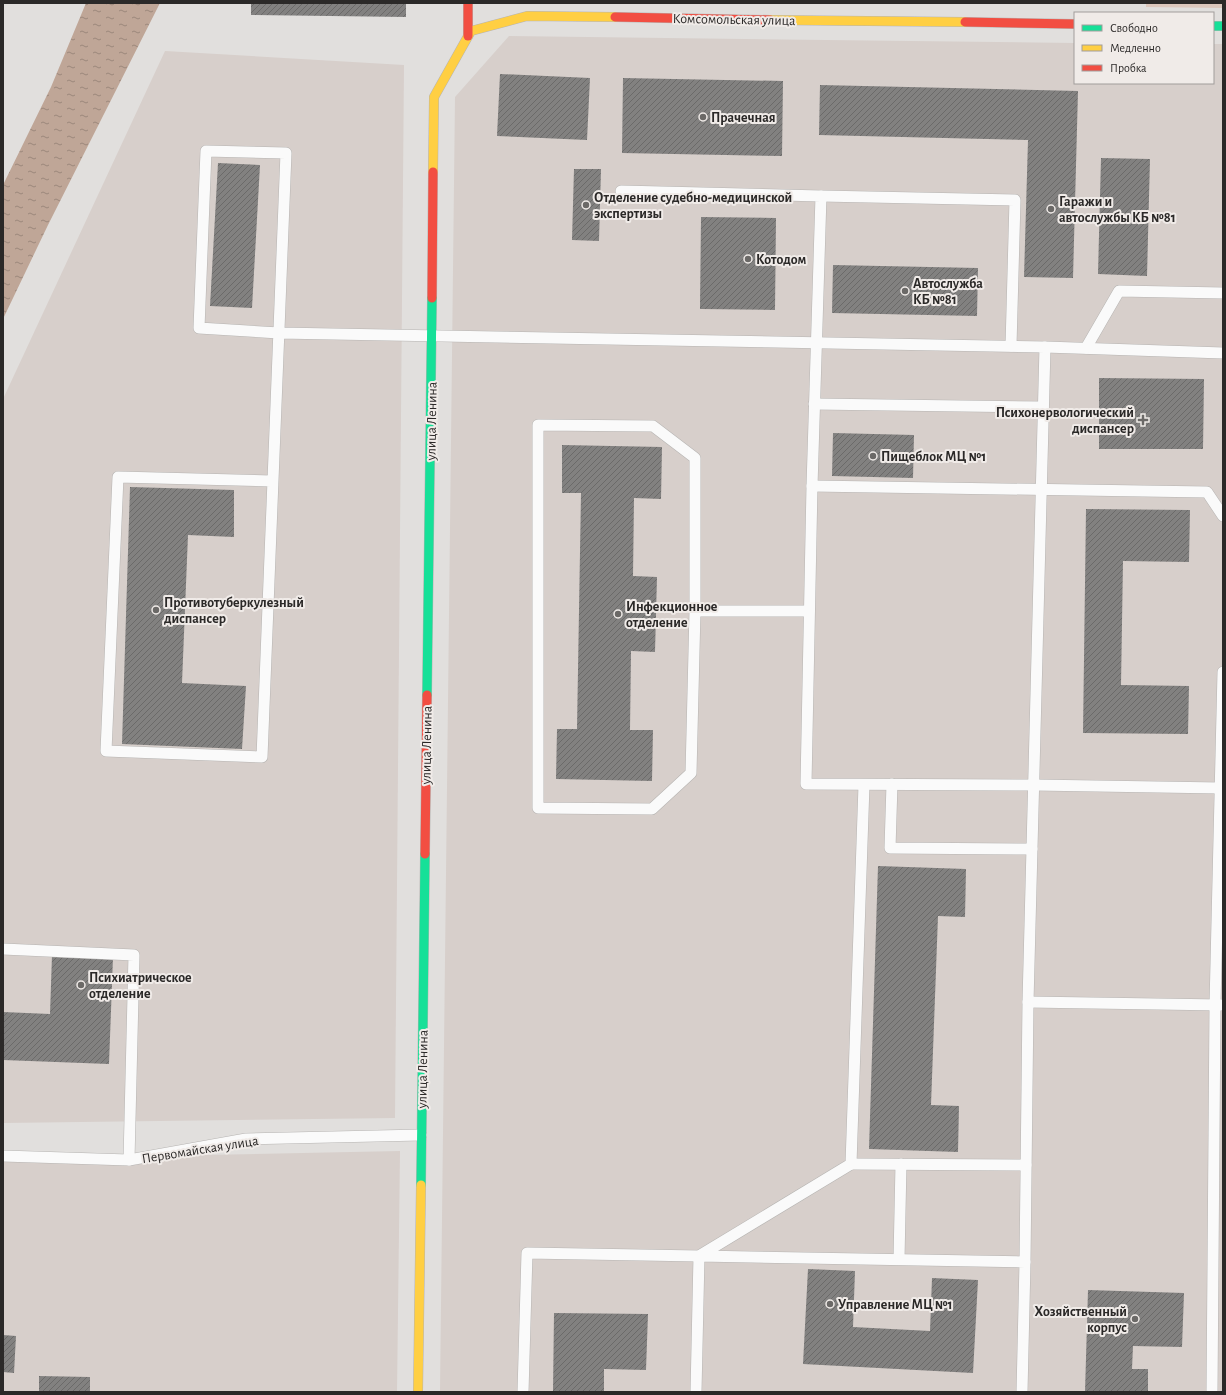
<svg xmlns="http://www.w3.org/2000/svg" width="1226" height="1395" font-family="'Alegreya Sans',sans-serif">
  <defs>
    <pattern id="water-ripples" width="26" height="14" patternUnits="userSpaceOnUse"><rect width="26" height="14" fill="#bfa697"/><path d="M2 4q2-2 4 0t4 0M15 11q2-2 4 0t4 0" fill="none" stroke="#9b877b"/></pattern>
    <pattern id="building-hatch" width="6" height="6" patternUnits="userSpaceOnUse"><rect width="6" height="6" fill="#828180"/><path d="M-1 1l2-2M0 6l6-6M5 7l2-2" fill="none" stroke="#6b6a69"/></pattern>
  </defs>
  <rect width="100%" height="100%" fill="#e1dfdd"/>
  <!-- built -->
  <g fill="#d7cfcb">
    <polygon points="509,36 1075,43 1075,83 1213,83 1213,44 1223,44 1223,1392 440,1392 455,97"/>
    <polygon points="165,51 404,65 395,1118 3,1123 3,399"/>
    <polygon points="400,1151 397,1392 3,1392 3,1159"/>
  </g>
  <!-- park -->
  <polygon fill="#dcc7bc" points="1146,3 1223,3 1223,8 1146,7"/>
  <!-- water -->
  <polygon fill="url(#water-ripples)" points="86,3 160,3 48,225 3,319 3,185 51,87"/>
  <!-- building -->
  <g fill="url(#building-hatch)">
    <polygon points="251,3 406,3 406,17 251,15"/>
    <polygon points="500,74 590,78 587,140 497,136"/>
    <polygon points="623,78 783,81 782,156 622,153"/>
    <polygon points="820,85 1078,91 1073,278 1024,277 1028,140 819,135"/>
    <polygon points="1101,158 1150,159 1147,276 1098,274"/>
    <polygon points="218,163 260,165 252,308 210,306"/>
    <polygon points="574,169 601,169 599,241 572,240"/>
    <polygon points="701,217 776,218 775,310 700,309"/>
    <polygon points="833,265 978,268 977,316 832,313"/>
    <polygon points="1099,378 1204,379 1203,449 1099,449"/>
    <polygon points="833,433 914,435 913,478 832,476"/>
    <polygon points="562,445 662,447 661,499 634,498 633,576 657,577 655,652 631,651 630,730 653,730 652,781 556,779 557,729 577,729 581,493 562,493"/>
    <polygon points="130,487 234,490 234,537 188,535 182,683 246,686 242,749 122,744"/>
    <polygon points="1086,509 1190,510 1189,562 1123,561 1121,685 1189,686 1188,734 1083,733"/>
    <polygon points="878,866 966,869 965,917 938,916 931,1105 959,1106 958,1152 869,1149"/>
    <polygon points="52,955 113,957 109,1064 3,1060 3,1012 50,1014"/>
    <polygon points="808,1269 855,1271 853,1327 930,1331 932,1278 978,1280 973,1373 803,1364"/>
    <polygon points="1088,1290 1184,1293 1182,1347 1133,1346 1132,1369 1148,1369 1148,1392 1085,1392"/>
    <polygon points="554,1313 648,1314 646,1370 604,1369 604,1392 553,1392"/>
    <polygon points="3,1335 16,1336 14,1373 3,1372"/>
    <polygon points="39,1376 90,1377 90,1392 39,1392"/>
  </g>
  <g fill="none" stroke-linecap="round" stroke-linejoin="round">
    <defs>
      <g id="lane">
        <polyline points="621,191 821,196 812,486 806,784 1034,785 1220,788"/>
        <polyline points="821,196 1015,200 1011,346"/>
        <polyline points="1045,347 1223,353"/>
        <polyline points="1086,348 1119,291 1223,293"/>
        <polyline points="814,404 1043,407"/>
        <path d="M271,481L118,477L106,751L262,757C269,556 278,355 286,153L206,151L199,328L279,333L1045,347L1028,1002L1025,1262"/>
        <polyline points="812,486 1207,492 1223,516"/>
        <polyline points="695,611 691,773 652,809 538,808 538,425 653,426 695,458 695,611 809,611"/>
        <polyline points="892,784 890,848 1032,849"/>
        <polyline points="3,949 134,955 129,1160"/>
        <polyline points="1028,1002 1222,1005"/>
        <polyline points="3,1156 129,1160 246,1139 421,1135"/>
        <polyline points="851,1164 1026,1165"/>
        <polyline points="899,1259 901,1164"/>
        <polyline points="523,1392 527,1253 699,1256 851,1164 864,785"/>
        <polyline points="696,1392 699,1256 1025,1262 1022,1392"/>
        <polyline points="1212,1392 1215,1005 1223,672"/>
      </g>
      <g id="fast">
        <polyline points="1213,26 1223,26"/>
        <polyline points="427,695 432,298"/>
        <polyline points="421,1185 425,854"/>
      </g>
      <g id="slow">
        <polyline points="770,20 965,22"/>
        <polyline points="433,172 434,97 471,31 527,16 615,17"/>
        <polyline points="418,1392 421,1185"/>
      </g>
      <g id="jam">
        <polyline points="468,3 468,36"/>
        <polyline points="615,17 770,20"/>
        <polyline points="965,22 1075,24"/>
        <polyline points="432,298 433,172"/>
        <polyline points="425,854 427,695"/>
      </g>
    </defs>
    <!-- lane casing -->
    <use href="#lane" stroke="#b6b4b2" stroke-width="12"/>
    <!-- fast casing -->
    <use href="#fast" stroke="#b6b4b2" stroke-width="10"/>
    <!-- slow casing -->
    <use href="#slow" stroke="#b6b4b2" stroke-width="10"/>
    <!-- jam casing -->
    <use href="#jam" stroke="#b6b4b2" stroke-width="10"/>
    <!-- lane -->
    <use href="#lane" stroke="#fafafa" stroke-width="11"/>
    <!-- fast -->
    <use href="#fast" stroke="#16e098" stroke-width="9"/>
    <!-- slow -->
    <use href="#slow" stroke="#ffcf43" stroke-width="9"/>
    <!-- jam -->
    <use href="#jam" stroke="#f24e42" stroke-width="9"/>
  </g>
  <!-- markers -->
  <g fill="#6b6967" stroke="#f0ebe8" stroke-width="1.5">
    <circle cx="703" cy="117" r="4"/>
    <circle cx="586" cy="205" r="4"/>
    <circle cx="1051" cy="209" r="4"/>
    <circle cx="748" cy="259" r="4"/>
    <circle cx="905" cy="291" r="4"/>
    <path d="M1141 414h4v4h4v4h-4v4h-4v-4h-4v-4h4z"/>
    <circle cx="873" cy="456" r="4"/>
    <circle cx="156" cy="610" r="4"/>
    <circle cx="618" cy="614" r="4"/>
    <circle cx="81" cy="985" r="4"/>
    <circle cx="830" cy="1304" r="4"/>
    <circle cx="1135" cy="1319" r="4"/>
  </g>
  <g text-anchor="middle" stroke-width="4" stroke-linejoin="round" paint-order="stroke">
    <!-- street labels -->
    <g font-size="14" fill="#2b2928" stroke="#f0ebe8">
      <text transform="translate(734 19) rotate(1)" y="5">Комсомольская улица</text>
      <text transform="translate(431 421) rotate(-89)" y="5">улица Ленина</text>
      <text transform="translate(426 745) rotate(-89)" y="5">улица Ленина</text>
      <text transform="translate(422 1069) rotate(-89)" y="5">улица Ленина</text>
      <text transform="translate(200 1149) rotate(-9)" y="5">Первомайская улица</text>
    </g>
    <!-- poi labels -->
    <g font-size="14" font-weight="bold" fill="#2b2928" stroke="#f0ebe8" text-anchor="start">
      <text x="711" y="122">Прачечная</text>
      <text x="594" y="202">Отделение судебно-медицинской<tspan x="594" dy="16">экспертизы</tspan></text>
      <text x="1059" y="206">Гаражи и<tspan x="1059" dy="16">автослужбы КБ №81</tspan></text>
      <text x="756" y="264">Котодом</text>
      <text x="913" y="288">Автослужба<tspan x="913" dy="16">КБ №81</tspan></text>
      <text x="1134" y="417" text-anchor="end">Психонервологический<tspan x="1134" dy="16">диспансер</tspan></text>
      <text x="881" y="461">Пищеблок МЦ №1</text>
      <text x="164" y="607">Противотуберкулезный<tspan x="164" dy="16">диспансер</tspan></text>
      <text x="626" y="611">Инфекционное<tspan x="626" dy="16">отделение</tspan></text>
      <text x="89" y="982">Психиатрическое<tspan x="89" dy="16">отделение</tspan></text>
      <text x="838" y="1309">Управление МЦ №1</text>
      <text x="1127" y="1316" text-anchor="end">Хозяйственный<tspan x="1127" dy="16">корпус</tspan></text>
    </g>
  </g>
  <!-- border -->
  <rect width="1226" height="1395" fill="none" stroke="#2b2928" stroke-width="8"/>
  <!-- legend -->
  <rect x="1074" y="12" width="140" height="72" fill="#f0ebe8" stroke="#a19d9b"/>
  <rect x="1082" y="25" width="20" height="6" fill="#16e098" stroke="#a19d9b"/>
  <text x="1110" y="32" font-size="12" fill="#2b2928">Свободно</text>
  <rect x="1082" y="45" width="20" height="6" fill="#ffcf43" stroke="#a19d9b"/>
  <text x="1110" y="52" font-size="12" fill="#2b2928">Медленно</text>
  <rect x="1082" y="65" width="20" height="6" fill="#f24e42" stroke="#a19d9b"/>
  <text x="1110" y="72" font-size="12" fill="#2b2928">Пробка</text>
</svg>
